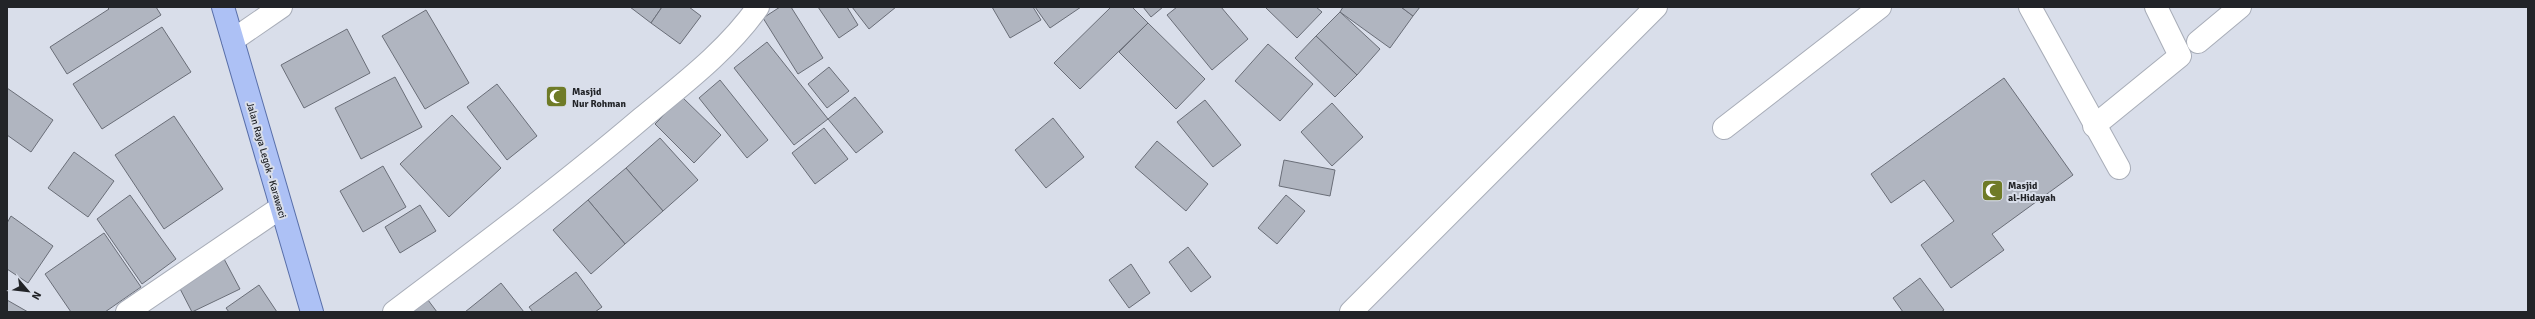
<svg xmlns="http://www.w3.org/2000/svg" width="2535" height="319" font-family="Signika,sans-serif">
  <rect width="100%" height="100%" fill="#d9deea"/>
  <!-- building -->
  <g fill="#b0b5c0" stroke="#6a6e78">
    <polygon points="107,7 156,7 161,15 67,74 50,47 109,9"/>
    <polygon points="630,7 662,7 651,23"/>
    <polygon points="662,7 689,7 701,16 680,44 651,23"/>
    <polygon points="780,7 791,7 823,58 798,74 763,18"/>
    <polygon points="818,7 847,7 858,25 839,38"/>
    <polygon points="852,7 896,7 869,29"/>
    <polygon points="992,7 1033,7 1041,20 1010,38"/>
    <polygon points="1035,7 1081,7 1050,28"/>
    <polygon points="1111,7 1132,7 1148,23 1080,89 1054,63"/>
    <polygon points="1143,7 1163,7 1151,17"/>
    <polygon points="1177,7 1221,7 1248,39 1212,70 1167,15"/>
    <polygon points="1265,7 1316,7 1322,12 1297,38"/>
    <polygon points="1343,7 1401,7 1413,16 1390,48 1340,12"/>
    <polygon points="1401,7 1420,7 1413,16"/>
    <polygon points="426,10 469,83 425,109 382,36"/>
    <polygon points="1340,12 1380,49 1357,75 1316,36"/>
    <polygon points="1148,23 1205,79 1176,109 1119,52"/>
    <polygon points="162,27 191,72 102,129 73,84"/>
    <polygon points="347,29 370,73 304,108 281,65"/>
    <polygon points="1316,36 1357,75 1335,97 1295,58"/>
    <polygon points="767,42 828,119 794,145 734,68"/>
    <polygon points="1268,44 1313,84 1280,121 1235,81"/>
    <polygon points="829,67 849,91 827,108 808,84"/>
    <polygon points="395,77 422,127 361,159 335,108"/>
    <polygon points="2004,78 2073,175 1992,234 2004,250 1951,288 1921,245 1954,221 1924,180 1891,203 1871,174"/>
    <polygon points="720,80 768,140 747,158 699,98"/>
    <polygon points="497,84 537,136 507,160 467,107"/>
    <polygon points="7,88 53,120 31,152 7,135"/>
    <polygon points="682,97 721,135 694,163 655,124"/>
    <polygon points="855,97 883,132 856,153 828,119"/>
    <polygon points="1205,100 1241,145 1213,167 1177,122"/>
    <polygon points="1332,103 1363,137 1332,166 1301,132"/>
    <polygon points="452,115 501,168 449,217 400,164"/>
    <polygon points="174,116 223,189 164,229 115,155"/>
    <polygon points="1053,118 1084,157 1046,188 1015,150"/>
    <polygon points="824,128 848,159 815,184 792,153"/>
    <polygon points="660,138 698,180 663,211 626,168"/>
    <polygon points="1157,141 1208,184 1186,211 1135,167"/>
    <polygon points="74,152 114,181 88,217 48,188"/>
    <polygon points="1284,160 1335,170 1330,196 1279,186"/>
    <polygon points="383,166 406,207 363,232 340,191"/>
    <polygon points="626,168 663,211 625,244 588,200"/>
    <polygon points="130,195 176,259 142,284 97,219"/>
    <polygon points="1286,195 1305,211 1277,244 1258,228"/>
    <polygon points="588,200 625,244 591,274 553,230"/>
    <polygon points="420,205 436,231 400,253 385,227"/>
    <polygon points="11,216 53,246 28,283 7,269 7,223"/>
    <polygon points="104,233 141,287 105,312 71,312 45,274"/>
    <polygon points="1188,247 1211,277 1191,292 1169,262"/>
    <polygon points="223,257 240,289 192,312 176,281"/>
    <polygon points="1131,264 1150,293 1129,308 1109,280"/>
    <polygon points="576,272 602,307 595,312 533,312 529,307"/>
    <polygon points="1920,278 1944,310 1941,312 1903,312 1893,298"/>
    <polygon points="501,283 524,312 465,312"/>
    <polygon points="259,285 277,312 229,312 226,308"/>
    <polygon points="7,300 28,312 7,312"/>
    <polygon points="428,300 437,312 412,312"/>
  </g>
  <g fill="none" stroke-linecap="round" stroke-linejoin="round">
    <defs>
      <g id="minor">
        <polyline points="2030,7 2119,168"/>
        <polyline points="233,40 281,7"/>
        <polyline points="2198,42 2240,7"/>
        <polyline points="2094,126 2180,56 2156,7"/>
        <polyline points="1724,128 1880,7"/>
        <polyline points="127,312 280,208"/>
        <path d="M394,312C478,249 562,186 642,118C683,84 727,51 758,7"/>
        <polyline points="1351,312 1656,7"/>
      </g>
      <polyline id="major" points="223,7 312,312"/>
    </defs>
    <!-- minor casing -->
    <use href="#minor" stroke="#a8adb8" stroke-width="24"/>
    <!-- major casing -->
    <use href="#major" stroke="#596fa9" stroke-width="24"/>
    <!-- minor -->
    <use href="#minor" stroke="#fff" stroke-width="22"/>
    <!-- major -->
    <use href="#major" stroke="#adc1f5" stroke-width="22"/>
  </g>
  <!-- icons -->
  <defs>
    <symbol id="mosque-square" viewBox="-11 -11 22 22"><rect x="-9" y="-9" width="18" height="18" rx="4" fill="#6f7b27" stroke="#d9deea"/><path d="M3.5-4.9A6 6 0 1 0 3.5 4.9A5 5 0 1 1 3.5-4.9Z" fill="#fff"/></symbol>
  </defs>
  <g fill-rule="evenodd">
    <use href="#mosque-square" x="544" y="84" width="25" height="25"/>
    <use href="#mosque-square" x="1980" y="178" width="25" height="25"/>
  </g>
  <g text-anchor="middle" stroke-width="4" stroke-linejoin="round" paint-order="stroke">
    <!-- poi labels -->
    <g font-size="10" font-weight="bold" fill="#222428" stroke="#d9deea" text-anchor="start">
      <text x="572" y="95">Masjid<tspan x="572" dy="12">Nur Rohman</tspan></text>
      <text x="2008" y="189">Masjid<tspan x="2008" dy="12">al-Hidayah</tspan></text>
    </g>
    <!-- street labels -->
    <g font-size="10" fill="#222428" stroke="#d9deea">
      <text transform="translate(267 160) rotate(74)" y="4">Jalan Raya Legok - Karawaci</text>
    </g>
  </g>
  <!-- border -->
  <rect width="2535" height="319" fill="none" stroke="#222428" stroke-width="16"/>
  <!-- north arrow -->
  <g transform="translate(28 291) rotate(118)" stroke="#d9deea" stroke-width="3" paint-order="stroke">
  <path d="M0-3L7 15L0 10L-7 15Z" fill="#222428"/>
  <text y="-6" font-size="11" font-weight="bold" text-anchor="middle" fill="#222428">N</text>
  </g>
</svg>
